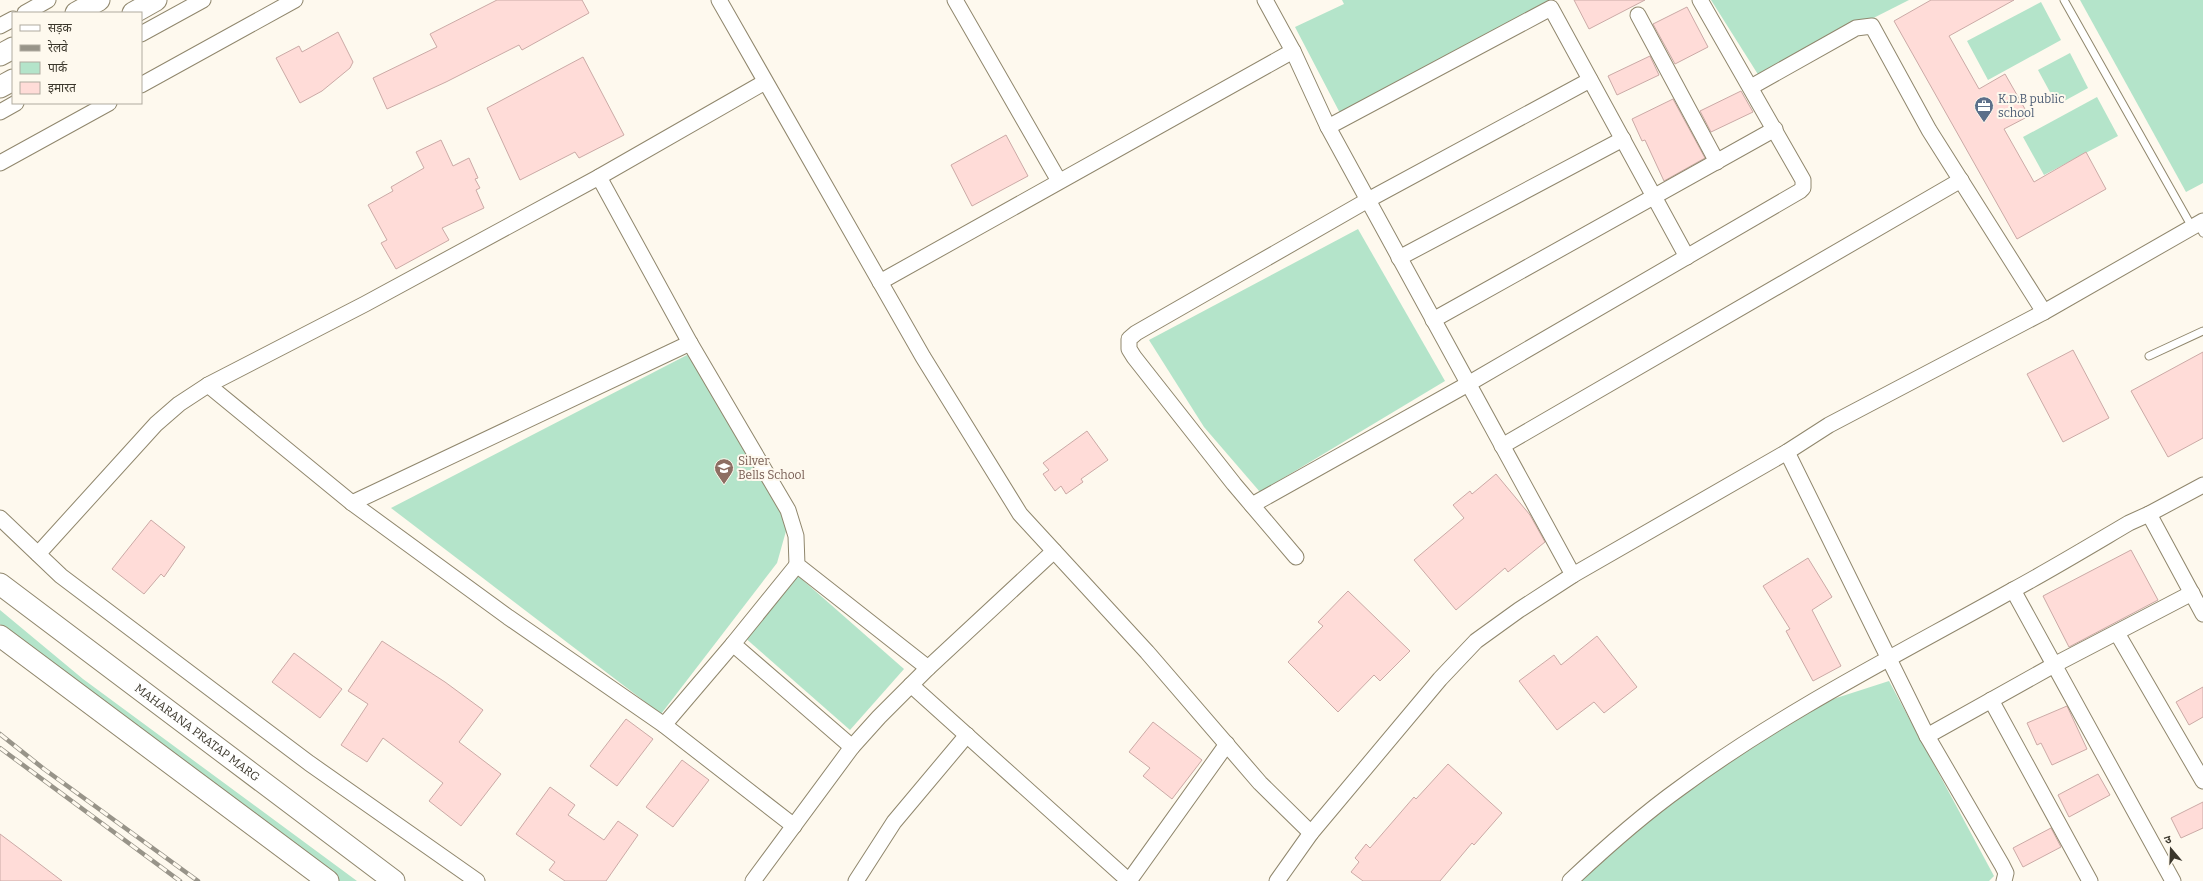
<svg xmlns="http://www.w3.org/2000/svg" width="2203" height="881" font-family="Bitter,'Noto Sans Devanagari',serif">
  <rect width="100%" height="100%" fill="#fef9ee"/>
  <!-- green -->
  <g fill="#b4e4ca">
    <polygon points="1342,0 1549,0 1341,115 1295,27 1344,4"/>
    <polygon points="1711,0 1909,0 1759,76"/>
    <polygon points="2080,0 2203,0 2203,183 2186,192"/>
    <polygon points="2041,2 2061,40 1988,80 1967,41"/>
    <polygon points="2070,53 2088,88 2057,105 2038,70"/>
    <polygon points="2097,97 2118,136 2044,175 2023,137"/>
    <polygon points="1358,229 1445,381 1260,492 1204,427 1149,340"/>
    <polygon points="689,354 788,524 777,563 661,714 391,508"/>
    <polygon points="797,575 904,669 850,730 743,636"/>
    <polygon points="0,610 83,679 357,881 339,881 101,706 0,624"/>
    <polygon points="1889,681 1994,876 1989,881 1578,881 1681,787 1827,701"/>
  </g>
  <!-- building -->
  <g fill="#ffdcd8" stroke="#cbaaa6">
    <polygon points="497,0 582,0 589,13 522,50 519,45 446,82 387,109 373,78 437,47 430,34"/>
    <polygon points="1574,0 1645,0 1589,29"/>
    <polygon points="1931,0 2014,0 1949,36 1979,89 2005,74 2029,116 2004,129 2034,182 2086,152 2106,189 2017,239 1894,21"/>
    <polygon points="1687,7 1708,47 1675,64 1653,24"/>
    <polygon points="338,32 353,62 350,68 322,91 300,103 276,58 299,46 302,52"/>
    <polygon points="1650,56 1659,75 1617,95 1608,76"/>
    <polygon points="583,57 624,135 579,158 575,152 520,180 487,108"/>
    <polygon points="1741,91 1753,112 1711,132 1700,111"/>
    <polygon points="1673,99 1705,158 1664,181 1645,140 1642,141 1632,119"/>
    <polygon points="1006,135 1028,176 972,206 951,165"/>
    <polygon points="441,140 453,166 469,158 478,178 475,179 480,188 476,190 484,208 442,228 449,240 396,269 381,243 387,240 368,205 393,191 391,187 424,168 416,152"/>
    <polygon points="2073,350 2109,418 2063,442 2027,374"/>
    <polygon points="2203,352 2203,438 2168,457 2131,391"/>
    <polygon points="1087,431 1108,460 1081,479 1083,482 1066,494 1061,486 1055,491 1043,474 1049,470 1043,463"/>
    <polygon points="1496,474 1530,515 1545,542 1508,572 1505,568 1456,610 1414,560 1464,518 1453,505 1470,491 1472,494"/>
    <polygon points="151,520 185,547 164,577 161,574 144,594 112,569"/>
    <polygon points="2131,550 2158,600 2069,647 2043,596"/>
    <polygon points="1808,558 1832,597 1812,610 1841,666 1813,681 1786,631 1790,629 1763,586"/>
    <polygon points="1348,591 1410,651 1380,681 1374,675 1338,712 1288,662 1323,626 1318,622"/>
    <polygon points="1597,636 1637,687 1604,713 1594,702 1557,730 1519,681 1554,655 1561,665"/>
    <polygon points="382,641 445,682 483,710 459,742 501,774 461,826 429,801 443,783 383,738 367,762 341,745 368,704 348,691"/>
    <polygon points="294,653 342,689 320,718 272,682"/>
    <polygon points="2203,687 2203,717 2189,725 2176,702"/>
    <polygon points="2067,706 2087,749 2052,765 2041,743 2037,745 2027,723"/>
    <polygon points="626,719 653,739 617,786 590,766"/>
    <polygon points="1153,722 1202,760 1172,799 1143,776 1150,768 1129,752"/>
    <polygon points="682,760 709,780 673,827 646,807"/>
    <polygon points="1448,764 1502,813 1474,845 1472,843 1440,881 1363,881 1351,872 1359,862 1355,858 1366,844 1370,848 1414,797 1416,799"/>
    <polygon points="2098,774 2110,795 2069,817 2058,795"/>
    <polygon points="550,787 575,805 568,815 604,840 618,821 638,835 606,881 565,881 549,870 555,862 516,834"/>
    <polygon points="2203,802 2203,828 2181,838 2171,818"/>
    <polygon points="2051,828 2061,847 2023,867 2013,848"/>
    <polygon points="0,834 24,852 62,881 0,881"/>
  </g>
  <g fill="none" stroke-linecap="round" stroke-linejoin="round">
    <defs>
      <g id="service">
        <polyline points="2064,0 2192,227"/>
        <polyline points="2198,224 2203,233"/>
        <polyline points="2149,356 2203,331"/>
      </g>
      <g id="minor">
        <polyline points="719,0 923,357 1020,514 1147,652 1260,783 1311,833"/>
        <polyline points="955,0 1059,181"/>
        <polyline points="1265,0 1293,51 1328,127 1573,575"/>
        <polyline points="25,13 48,0"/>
        <polyline points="1638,15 1717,162"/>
        <polyline points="0,26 13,19"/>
        <polyline points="141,34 203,0"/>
        <polyline points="141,85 295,0"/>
        <polyline points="1751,87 1856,28 1872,26 1929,130 2044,312"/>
        <polyline points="0,112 16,103"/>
        <polyline points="1328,127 1551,8 1687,257"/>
        <polyline points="0,163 109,103"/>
        <polyline points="599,177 690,343 788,510 796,536 797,565 928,668"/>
        <polyline points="1399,258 1623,139"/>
        <polyline points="880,282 1293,51"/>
        <polyline points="1433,320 1775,129"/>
        <polyline points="208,385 352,503 508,617 664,725 794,826"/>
        <polyline points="1502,446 1961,180"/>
        <polyline points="1787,452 1927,736 2002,865 2006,873 2004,881"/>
        <polyline points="352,503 690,343"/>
        <polyline points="1252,505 1468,384 1800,191 1803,188 1803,180 1700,0"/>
        <polyline points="2149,514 2203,485"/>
        <polyline points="0,518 61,576 309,763 477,881"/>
        <polyline points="38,554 156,424 179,404 208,385 365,304 599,177 765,82"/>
        <polyline points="1296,557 1234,484 1134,357 1129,349 1129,339 1136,333 1368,200 1590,80"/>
        <polyline points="797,565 733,644 852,747"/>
        <polyline points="2013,590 2173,881"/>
        <polyline points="2117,633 2203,781"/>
        <polyline points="911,685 1129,881"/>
        <polyline points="1991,700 2090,881"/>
        <polyline points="664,725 733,644"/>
        <polyline points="1927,736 2054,665 2192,593"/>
        <polyline points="753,881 852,747 879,717 928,668 1054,551"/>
        <polyline points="856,881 894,822 967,735"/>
        <polyline points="1129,881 1227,744"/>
        <polyline points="1277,881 1311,833 1440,679 1476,641 1519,610 1573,575 1787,452 1829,425 2044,312 2203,221"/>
        <path d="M1570,881C1605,848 1641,816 1680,788C1784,711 1901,653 2013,590C2052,569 2090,546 2129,523L2149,514L2203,614"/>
      </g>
      <g id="secondary">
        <polyline points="76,13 99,0"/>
        <polyline points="133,13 156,0"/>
        <polyline points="0,55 13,48"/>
        <polyline points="0,87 13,80"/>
        <path id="s1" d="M0,584L394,881"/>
        <polyline points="0,636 328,881"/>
      </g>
    </defs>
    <!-- service casing -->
    <use href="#service" stroke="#90876d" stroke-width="9"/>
    <!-- minor casing -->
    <use href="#minor" stroke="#90876d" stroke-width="17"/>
    <!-- secondary casing -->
    <use href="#secondary" stroke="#90876d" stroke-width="23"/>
    <!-- service -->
    <use href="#service" stroke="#fff" stroke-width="7"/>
    <!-- minor -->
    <use href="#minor" stroke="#fff" stroke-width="15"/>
    <!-- secondary -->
    <use href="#secondary" stroke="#fff" stroke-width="21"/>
    <defs>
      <g id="rail">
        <polyline points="0,734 44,769 198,881"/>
        <polyline points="0,748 180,881"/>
      </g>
    </defs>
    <!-- rail casing -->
    <use href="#rail" stroke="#989489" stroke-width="4.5"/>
    <!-- rail -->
    <use href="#rail" stroke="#fef9ee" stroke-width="3" stroke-dasharray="9" stroke-linecap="butt"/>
  </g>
  <!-- icons -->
  <defs>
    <symbol id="office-pin" viewBox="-11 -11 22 30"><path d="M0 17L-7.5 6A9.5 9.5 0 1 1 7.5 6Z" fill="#5c6f8a" stroke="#fef9ee"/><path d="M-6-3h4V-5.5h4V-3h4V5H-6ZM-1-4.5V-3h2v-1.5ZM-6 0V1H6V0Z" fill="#fff"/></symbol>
    <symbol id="school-pin" viewBox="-11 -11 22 30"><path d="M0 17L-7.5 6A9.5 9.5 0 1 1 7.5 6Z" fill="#8d6e63" stroke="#fef9ee"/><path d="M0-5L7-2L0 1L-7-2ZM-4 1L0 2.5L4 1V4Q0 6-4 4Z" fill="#fff"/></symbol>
  </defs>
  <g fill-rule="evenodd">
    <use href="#office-pin" x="1973" y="95" width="22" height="30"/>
    <use href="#school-pin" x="713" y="457" width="22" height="30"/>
  </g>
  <g text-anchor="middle" stroke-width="4" stroke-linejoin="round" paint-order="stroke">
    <!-- service labels -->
    <g font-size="12" fill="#4e5e75" stroke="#fef9ee" text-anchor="start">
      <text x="1998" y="103">K.D.B public<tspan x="1998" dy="14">school</tspan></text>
    </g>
    <!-- education labels -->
    <g font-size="12" fill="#785e54" stroke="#fef9ee" text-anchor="start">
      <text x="738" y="465">Silver<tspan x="738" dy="14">Bells School</tspan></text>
    </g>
    <!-- street labels -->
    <g font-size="12" fill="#3b372c" stroke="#fef9ee">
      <text dy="4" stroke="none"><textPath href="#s1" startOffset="247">MAHARANA PRATAP MARG</textPath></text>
    </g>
  </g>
  <!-- legend -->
  <rect x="12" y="12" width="130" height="92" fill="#fef9ee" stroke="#b0aba0"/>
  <rect x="20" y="25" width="20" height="6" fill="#ffffff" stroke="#b0aba0"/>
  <text x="48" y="32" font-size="12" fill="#3b372c">सड़क</text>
  <rect x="20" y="45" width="20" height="6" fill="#989489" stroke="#b0aba0"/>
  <text x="48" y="52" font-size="12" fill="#3b372c">रेलवे</text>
  <rect x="20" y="62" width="20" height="12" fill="#b4e4ca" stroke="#b0aba0"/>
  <text x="48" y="72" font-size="12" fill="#3b372c">पार्क</text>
  <rect x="20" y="82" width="20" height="12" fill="#ffdcd8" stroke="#b0aba0"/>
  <text x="48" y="92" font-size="12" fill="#3b372c">इमारत</text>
  <!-- north arrow -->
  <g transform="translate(2171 849) rotate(341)" stroke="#fef9ee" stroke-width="3" paint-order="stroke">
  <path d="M0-3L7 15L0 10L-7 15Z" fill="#3b372c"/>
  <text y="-6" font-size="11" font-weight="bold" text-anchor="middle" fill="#3b372c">उ</text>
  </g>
</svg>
